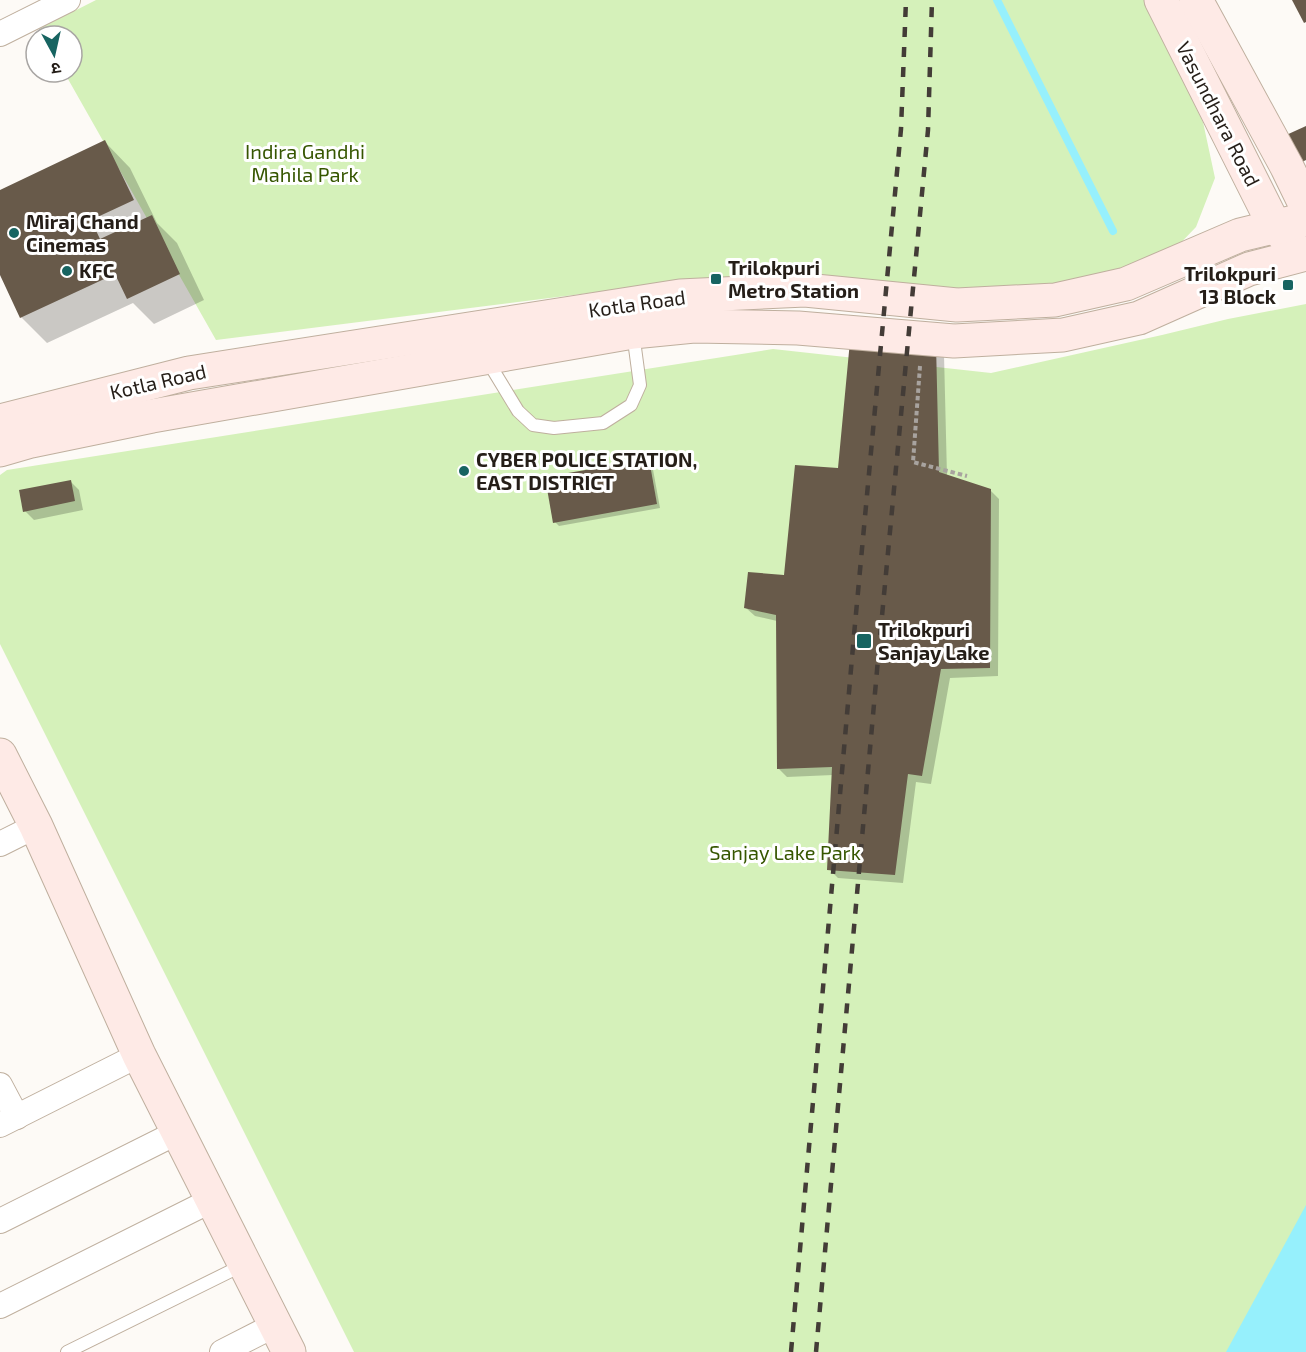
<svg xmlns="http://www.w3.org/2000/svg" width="1306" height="1352" font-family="'Exo 2','Noto Sans Devanagari',sans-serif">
  <rect width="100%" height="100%" fill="#fdfaf6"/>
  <!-- green -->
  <g fill="#d5f1ba">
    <polygon points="96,0 1144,0 1203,122 1215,178 1196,227 1169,255 1129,271 1044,289 950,292 669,283 216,340 64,72 72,72 72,36 43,36 39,29"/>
    <polygon points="1306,304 1306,1352 354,1352 0,644 0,475 7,470 773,349 991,373 1162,335 1228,319"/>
  </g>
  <!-- water -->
  <polygon fill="#96f0fc" points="1306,1205 1306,1352 1226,1352"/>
  <!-- shadow -->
  <g fill="#0003">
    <polygon points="105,142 130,168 157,223 177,243 204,300 154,324 133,303 47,343 21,317 0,272 0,191"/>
    <polygon points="852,343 944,354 947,476 990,490 999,499 998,676 950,678 931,784 916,782 903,883 838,878 829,869 833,775 787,777 778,768 777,621 755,616 746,608 786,577 840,470"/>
    <polygon points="648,460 652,464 660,508 559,526 555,522"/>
    <polygon points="70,481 79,490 83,510 34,520 25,511"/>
  </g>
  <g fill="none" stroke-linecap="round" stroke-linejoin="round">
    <!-- stream -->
    <polyline stroke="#96f0fc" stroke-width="8" points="997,0 1113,231"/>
  </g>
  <!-- building -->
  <g fill="#685a4a">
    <polygon points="1292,0 1306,0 1306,22 1304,23"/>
    <polygon points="1306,126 1306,160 1298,164 1284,136"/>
    <polygon points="105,140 134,200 91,220 100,239 152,215 180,274 127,299 115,274 20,318 0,275 0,190"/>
    <polygon points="850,341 936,344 939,472 991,489 990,668 941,669 922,776 908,774 895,875 827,870 832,767 777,769 776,615 744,608 748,572 784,575 795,465 838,468"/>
    <polygon points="649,459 657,504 553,523 545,477"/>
    <polygon points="71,480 75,501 23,512 19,490"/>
  </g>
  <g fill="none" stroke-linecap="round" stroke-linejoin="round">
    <defs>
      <g id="lane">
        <polyline points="487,360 518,411 533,425 554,428 603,423 631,405 640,385 633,333"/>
        <polyline points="67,1352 243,1265"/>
      </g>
      <g id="street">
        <polyline points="0,34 68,0"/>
        <polyline points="0,844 36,826"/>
        <polyline points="0,1085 17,1117"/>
        <polyline points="0,1125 139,1055"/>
        <polyline points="0,1221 178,1132"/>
        <polyline points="0,1306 212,1200"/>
        <polyline points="222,1352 275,1325"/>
      </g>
      <g id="secondary">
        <polyline points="1161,0 1275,227 1290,241"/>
        <polyline points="1196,0 1287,167 1306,206"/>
        <polyline points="0,421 189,373 680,296 805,290 957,305 1055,300 1126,284 1240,235 1306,219"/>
        <polyline points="0,450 31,441 152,416 633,332 694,326 798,328 954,341 1063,335 1139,318 1249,269 1306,254"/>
        <polyline points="0,755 36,826 139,1055 289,1352"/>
      </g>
    </defs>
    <!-- lane casing -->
    <use href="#lane" stroke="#bfaf9e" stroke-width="14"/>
    <!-- street casing -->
    <use href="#street" stroke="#bfaf9e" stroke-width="26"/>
    <!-- secondary casing -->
    <use href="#secondary" stroke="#bfaf9e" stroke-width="35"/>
    <!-- path -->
    <polyline stroke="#a8a39f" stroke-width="4" stroke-dasharray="4.5 3" stroke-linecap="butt" points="920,366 913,462 967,476"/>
    <!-- lane -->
    <use href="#lane" stroke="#fff" stroke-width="12"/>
    <!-- street -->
    <use href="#street" stroke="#fff" stroke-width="24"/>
    <!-- secondary -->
    <use href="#secondary" stroke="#feeae6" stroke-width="33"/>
    <!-- rail -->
    <g stroke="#433c37" stroke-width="4.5" stroke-dasharray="10 10" stroke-linecap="butt">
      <polyline points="791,1352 854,635 901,129 906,0"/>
      <polyline points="816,1352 880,637 928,130 932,0"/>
    </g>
  </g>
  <!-- markers -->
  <g fill="#176461" stroke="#fff" stroke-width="2">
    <circle cx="14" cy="233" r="6"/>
    <circle cx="67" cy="271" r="6"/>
    <rect x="710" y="273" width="12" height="12" rx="3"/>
    <rect x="1282" y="279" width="12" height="12" rx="3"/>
    <circle cx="464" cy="471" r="6"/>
    <rect x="856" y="633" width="16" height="16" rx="3"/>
  </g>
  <g text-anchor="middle" stroke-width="6" stroke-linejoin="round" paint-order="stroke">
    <!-- street labels -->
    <g font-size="20" fill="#251e18" stroke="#fff">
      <text transform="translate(1218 114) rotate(63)" y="7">Vasundhara Road</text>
      <text transform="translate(637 304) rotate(-8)" y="7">Kotla Road</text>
      <text transform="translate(158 382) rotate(-13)" y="7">Kotla Road</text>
    </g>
    <!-- park labels -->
    <g font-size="20" fill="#365600" stroke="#fff">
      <text x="305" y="159">Indira Gandhi<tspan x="305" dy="23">Mahila Park</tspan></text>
      <text x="785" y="860">Sanjay Lake Park</text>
    </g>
    <!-- poi labels -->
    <g font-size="20" font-weight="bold" fill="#251e18" stroke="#fff" text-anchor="start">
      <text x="26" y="229">Miraj Chand<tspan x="26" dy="23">Cinemas</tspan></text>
      <text x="728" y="275">Trilokpuri<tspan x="728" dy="23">Metro Station</tspan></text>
      <text x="79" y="278">KFC</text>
      <text x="1276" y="281" text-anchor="end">Trilokpuri<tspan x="1276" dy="23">13 Block</tspan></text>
      <text x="476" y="467">CYBER POLICE STATION,<tspan x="476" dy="23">EAST DISTRICT</tspan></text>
      <text x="878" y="637">Trilokpuri<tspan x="878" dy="23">Sanjay Lake</tspan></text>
    </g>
  </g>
  <!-- north arrow -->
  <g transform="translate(54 54) rotate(172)"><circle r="28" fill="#ffffff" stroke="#a8a5a3" stroke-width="1.5"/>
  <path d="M0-4.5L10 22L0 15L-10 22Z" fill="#176461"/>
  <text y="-9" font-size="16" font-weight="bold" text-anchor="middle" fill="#251e18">उ</text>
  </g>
</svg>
